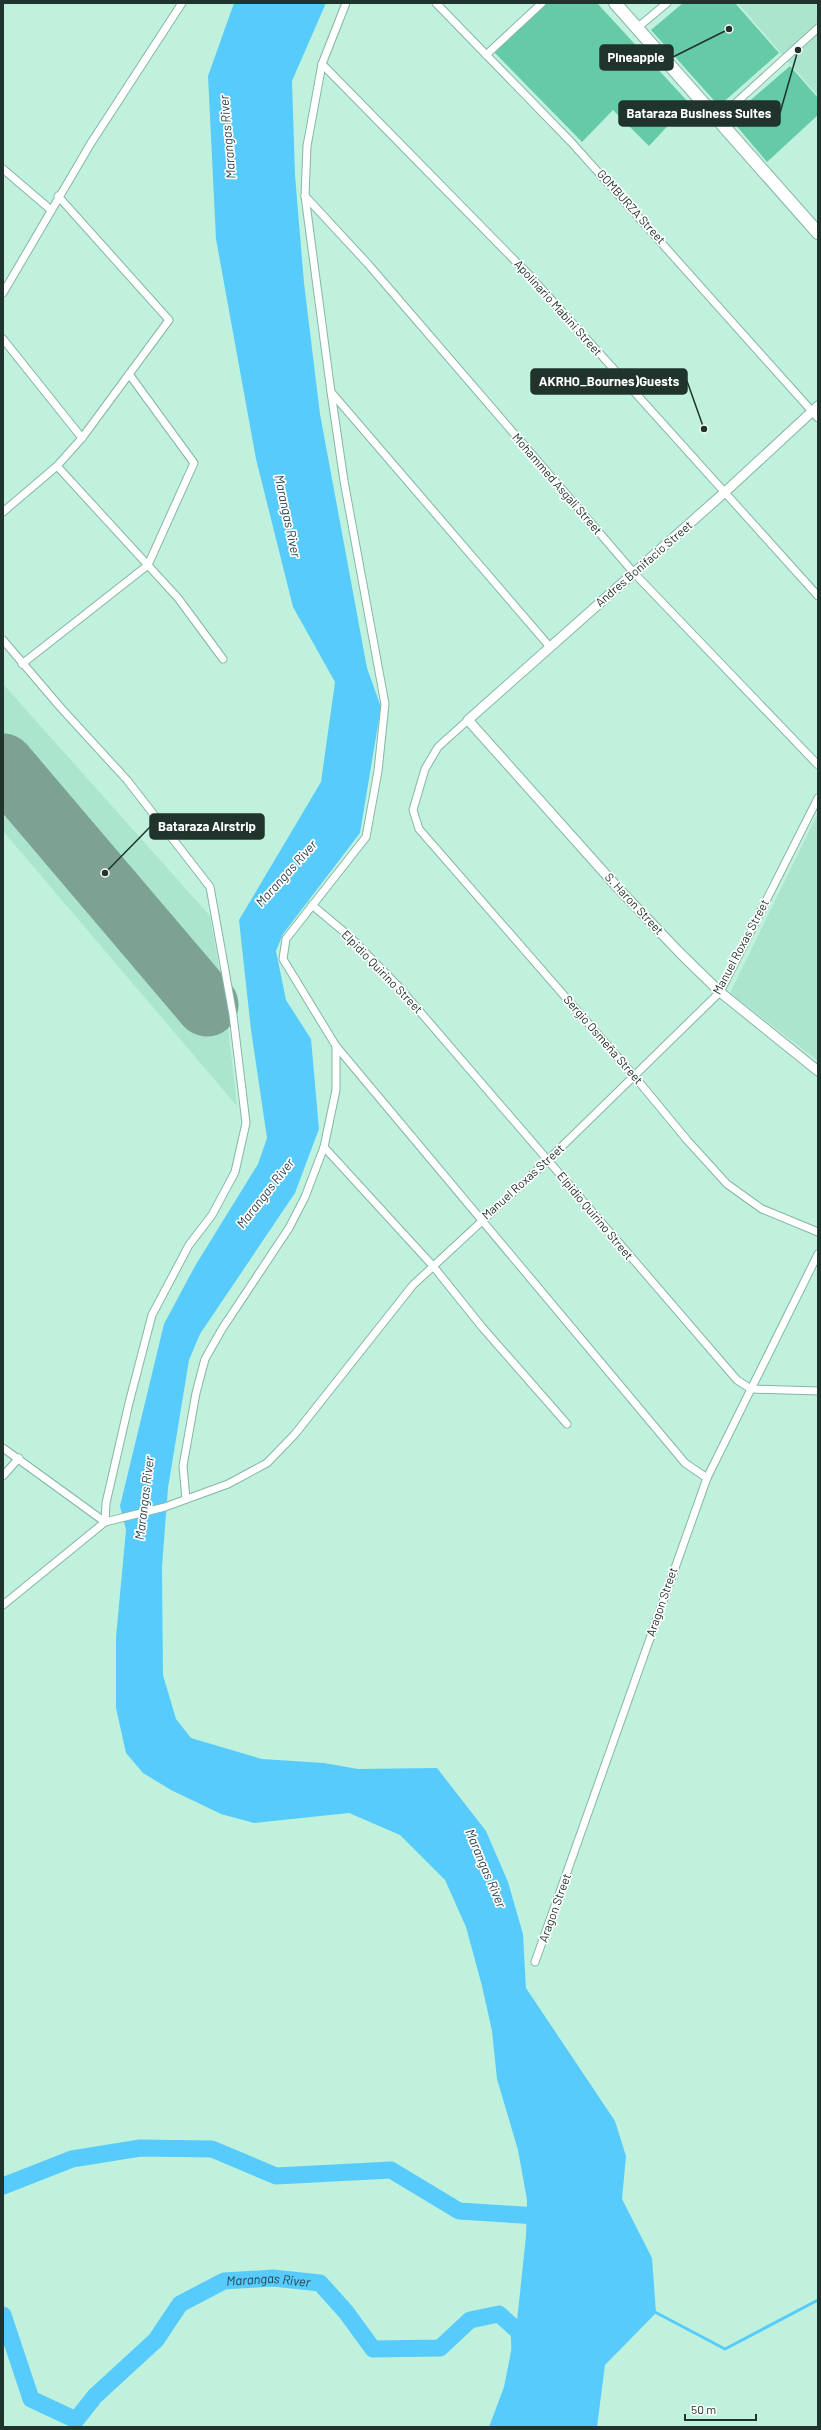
<svg xmlns="http://www.w3.org/2000/svg" width="821" height="2430" font-family="Barlow,sans-serif">
  <rect width="100%" height="100%" fill="#c0f1dd"/>
  <!-- built -->
  <g fill="#abe5ce">
    <polygon points="738,3 818,3 818,96"/>
    <polygon points="3,684 210,916 226,1009 237,1106 3,831"/>
    <polygon points="818,813 818,1061 730,993"/>
  </g>
  <!-- green -->
  <g fill="#65caa7">
    <polygon points="547,3 597,3 689,103 649,146 613,110 582,142 494,52"/>
    <polygon points="683,3 735,3 779,53 719,106 651,30"/>
    <polygon points="790,66 818,98 818,115 767,162 730,118"/>
  </g>
  <!-- water -->
  <polygon fill="#57ccfc" points="234,3 326,3 292,81 295,175 304,283 320,414 367,668 381,707 360,833 283,934 276,951 286,1000 311,1039 319,1129 295,1193 200,1334 189,1360 168,1488 162,1567 163,1675 176,1719 191,1738 262,1759 324,1763 358,1769 437,1768 486,1831 508,1882 523,1934 526,1988 615,2121 626,2156 622,2199 652,2258 656,2313 605,2365 597,2427 489,2427 504,2387 517,2321 526,2236 527,2200 518,2150 497,2079 492,2031 482,1986 466,1927 445,1880 400,1835 349,1813 254,1823 221,1814 171,1790 143,1773 126,1753 116,1708 116,1637 126,1530 120,1506 164,1324 195,1266 258,1164 267,1138 251,1030 239,920 321,782 335,682 293,607 256,459 216,239 208,76"/>
  <g fill="none" stroke-linecap="round" stroke-linejoin="round">
    <!-- stream -->
    <polyline stroke="#57ccfc" stroke-width="3" points="653,2311 725,2349 818,2300"/>
    <!-- river -->
    <g stroke="#57ccfc" stroke-width="17">
      <polyline points="3,2186 72,2159 140,2148 212,2149 276,2176 391,2170 459,2211 537,2216 549,2211"/>
      <path id="s1" d="M3,2315L31,2399L76,2420L95,2396L156,2340L180,2304L224,2281L273,2278L320,2283L346,2312L373,2349L440,2348L470,2320L499,2314L519,2332L520,2350"/>
    </g>
    <!-- runway -->
    <polyline stroke="#7da293" stroke-width="63" points="3,765 207,1005"/>
    <defs>
      <g id="minor">
        <polyline points="346,3 322,64 307,146 305,196 331,392 550,647"/>
        <polyline points="436,3 572,143 818,418"/>
        <polyline points="637,28 667,3"/>
        <polyline points="486,55 542,3"/>
        <polyline points="322,64 530,276 818,596"/>
        <polyline points="717,120 818,28"/>
        <polyline points="3,169 51,210"/>
        <polyline points="305,196 368,264 634,573 818,765"/>
        <polyline points="3,293 91,143 182,3"/>
        <polyline points="3,339 82,438"/>
        <polyline points="57,466 178,598 223,659"/>
        <polyline points="3,512 57,466 82,438 169,320 58,196"/>
        <polyline points="3,640 61,708 127,780 210,887 233,1015 246,1123 235,1172 212,1215 189,1245 152,1315 129,1403 106,1503 105,1522"/>
        <polyline points="22,664 148,565 194,463 129,374"/>
        <polyline points="468,720 438,747 425,769 413,810 419,829 635,1077 687,1140 727,1184 762,1209 818,1232"/>
        <polyline points="312,905 349,936 397,985 737,1380 751,1389 818,1391"/>
        <polyline points="336,1046 685,1463 707,1478"/>
        <polyline points="324,1147 433,1266 482,1327 567,1424"/>
        <polyline points="3,1448 105,1522"/>
        <polyline points="3,1476 19,1458"/>
        <polyline points="186,1499 183,1466 196,1393 205,1359 222,1329 289,1228 305,1197 324,1147 336,1090 336,1046 283,959 286,939 366,837 378,771 385,704 344,481 331,392"/>
        <polyline points="3,1605 105,1522 165,1507 228,1484 267,1463 295,1434 413,1285 548,1160 720,992 818,798"/>
        <polyline points="535,1962 707,1478 818,1254"/>
      </g>
      <polyline id="tertiary" points="818,406 725,492 468,720 617,887 681,954 720,992 818,1071"/>
      <polyline id="primary" points="615,3 818,233"/>
    </defs>
    <!-- minor casing -->
    <use href="#minor" stroke="#86b6a4" stroke-width="9"/>
    <!-- tertiary casing -->
    <use href="#tertiary" stroke="#86b6a4" stroke-width="11"/>
    <!-- primary casing -->
    <use href="#primary" stroke="#86b6a4" stroke-width="14"/>
    <!-- minor -->
    <use href="#minor" stroke="#fff" stroke-width="7"/>
    <!-- tertiary -->
    <use href="#tertiary" stroke="#fff" stroke-width="9"/>
    <!-- primary -->
    <use href="#primary" stroke="#fff" stroke-width="12"/>
  </g>
  <g text-anchor="middle" stroke-width="3.5" stroke-linejoin="round" paint-order="stroke">
    <!-- street labels -->
    <g font-size="12" fill="#20342d" stroke="#fff">
      <text transform="translate(631 207) rotate(48)" y="4">GOMBURZA Street</text>
      <text transform="translate(558 308) rotate(48)" y="4">Apolinario Mabini Street</text>
      <text transform="translate(557 484) rotate(49)" y="4">Mohammed Asgali Street</text>
      <text transform="translate(644 564) rotate(-41)" y="4">Andres Bonifacio Street</text>
      <text transform="translate(634 904) rotate(47)" y="4">S. Haron Street</text>
      <text transform="translate(741 947) rotate(-62)" y="4">Manuel Roxas Street</text>
      <text transform="translate(382 972) rotate(46)" y="4">Elpidio Quirino Street</text>
      <text transform="translate(603 1040) rotate(49)" y="4">Sergio Osmeña Street</text>
      <text transform="translate(523 1182) rotate(-42)" y="4">Manuel Roxas Street</text>
      <text transform="translate(595 1216) rotate(50)" y="4">Elpidio Quirino Street</text>
      <text transform="translate(662 1602) rotate(-71)" y="4">Aragon Street</text>
      <text transform="translate(555 1908) rotate(-70)" y="4">Aragon Street</text>
    </g>
    <!-- water labels -->
    <g font-size="13" font-style="italic" fill="#2a434f" stroke="#fff">
      <text transform="translate(227 137) rotate(-95)" y="5">Marangas River</text>
      <text transform="translate(288 516) rotate(78)" y="5">Marangas River</text>
      <text transform="translate(286 873) rotate(-48)" y="5">Marangas River</text>
      <text transform="translate(265 1193) rotate(-52)" y="5">Marangas River</text>
      <text transform="translate(144 1498) rotate(-83)" y="5">Marangas River</text>
      <text transform="translate(486 1868) rotate(67)" y="5">Marangas River</text>
      <text dy="5" stroke="none"><textPath href="#s1" startOffset="389">Marangas River</textPath></text>
    </g>
  </g>
  <!-- callouts -->
  <path fill="none" stroke="#20342d" stroke-width="1.5" d="M729 29L673 57M798 50L780 113M704 429L687 381M105 873L150 827"/>
  <g fill="#20342d" stroke="#fff" stroke-width="1.5">
    <circle cx="729" cy="29" r="4"/>
    <circle cx="798" cy="50" r="4"/>
    <circle cx="704" cy="429" r="4"/>
    <circle cx="105" cy="873" r="4"/>
  </g>
  <g fill="#20342d" stroke="#20342d" stroke-width="1.5">
    <rect x="600" y="45" width="73" height="25" rx="4"/>
    <rect x="619" y="101" width="161" height="25" rx="4"/>
    <rect x="531" y="369" width="156" height="25" rx="4"/>
    <rect x="150" y="814" width="114" height="25" rx="4"/>
  </g>
  <g font-size="13" text-anchor="middle" font-weight="bold" fill="#fff">
    <text x="636" y="62">Pineapple</text>
    <text x="699" y="118">Bataraza Business Suites</text>
    <text x="609" y="386">AKRHO_Bournes)Guests</text>
    <text x="207" y="831">Bataraza Airstrip</text>
  </g>
  <!-- border -->
  <rect width="821" height="2430" fill="none" stroke="#20342d" stroke-width="8"/>
  <!-- scale -->
  <path d="M685 2414v6h71v-6" fill="none" stroke="#20342d" stroke-width="2"/>
  <text x="691" y="2414" font-size="12" fill="#20342d" stroke="#ffffff" stroke-width="3" paint-order="stroke">50 m</text>
</svg>
